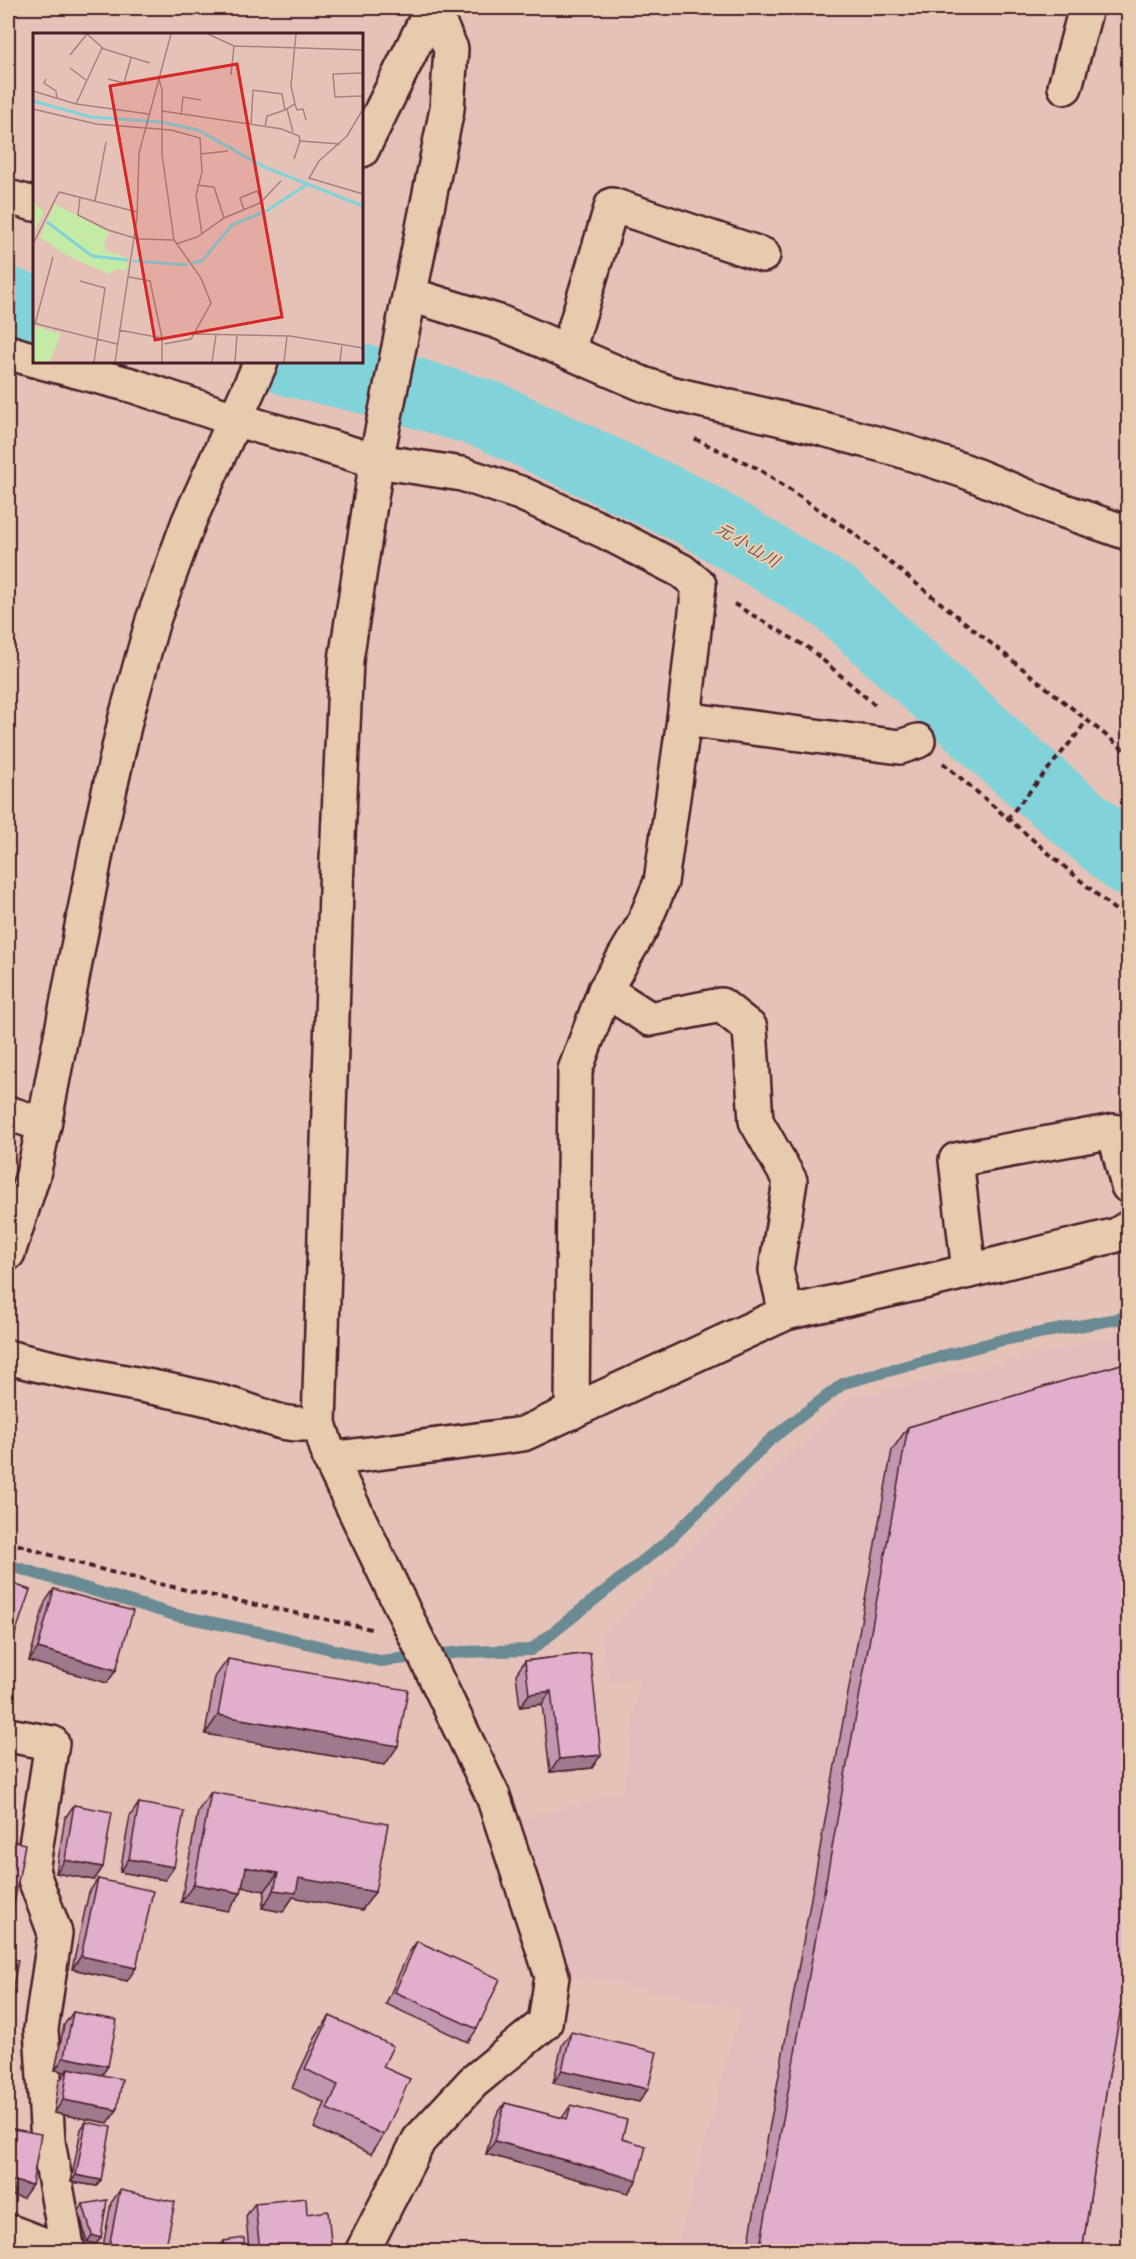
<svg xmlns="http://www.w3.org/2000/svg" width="1136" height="2259" font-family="Kalam,'Klee One',sans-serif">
  <rect width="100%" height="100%" fill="#e5c2b7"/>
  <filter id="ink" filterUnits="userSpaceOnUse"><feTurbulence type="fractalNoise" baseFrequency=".0167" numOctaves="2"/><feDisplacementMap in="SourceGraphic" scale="12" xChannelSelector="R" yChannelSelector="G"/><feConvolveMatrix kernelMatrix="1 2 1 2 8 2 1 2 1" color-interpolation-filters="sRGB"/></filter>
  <g filter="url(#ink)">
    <!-- built -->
    <polygon fill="#e4bcbd" points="1128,1333 1128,2251 676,2251 741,2009 560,1972 515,1820 623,1793 640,1677 610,1681 601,1635 725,1515 849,1399"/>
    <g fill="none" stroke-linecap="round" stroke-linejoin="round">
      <!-- stream -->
      <polyline stroke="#6b8b93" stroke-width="12" points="8,1565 175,1615 273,1635 380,1661 462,1652 531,1650 668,1541 771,1439 844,1383 1002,1340 1128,1317"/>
      <!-- river -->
      <g stroke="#81d3d9" stroke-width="69">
        <polyline points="8,302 34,310"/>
        <polyline points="290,362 390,385 491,416 693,512 835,598 1012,761 1128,861"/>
      </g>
      <defs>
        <g id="street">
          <polyline points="1065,87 1086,8"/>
          <polyline points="8,197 34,204"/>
          <polyline points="411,295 499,322 643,384 670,393 816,427 897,449 965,471 1053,507 1128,533"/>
          <polyline points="568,351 612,205 763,255"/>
          <polyline points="8,352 34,360"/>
          <polyline points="42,362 131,385 234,419 377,461 462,474 520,493 606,532 682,571 699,585 684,719 661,882 643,925 605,990 575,1070 572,1412"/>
          <polyline points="684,719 900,747 918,741"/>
          <polyline points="605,990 650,1019 721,1005 750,1028 756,1121 790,1181 776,1270 786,1313"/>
          <polyline points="8,1113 44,1125"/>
          <polyline points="969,1271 956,1160 1114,1131 1128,1186"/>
          <path d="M8,1357C81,1378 158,1384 231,1405C267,1415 279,1428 319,1423"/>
          <polyline points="330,1459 523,1434 786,1313 924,1282 1117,1235 1128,1228"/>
          <polyline points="8,1735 52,1743 32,1871 55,1933 41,2029 48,2142 68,2252"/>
          <polyline points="8,2231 63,2252"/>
          <polyline points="362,2252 419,2140 473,2082 545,2023 552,1976 493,1796 330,1459 319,1423 337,860 346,660 379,446 447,109 451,49 432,8"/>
        </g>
        <g id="secondary">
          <polyline points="362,150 432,8"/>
          <polyline points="8,1253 33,1175 44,1125 100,832 126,717 153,620 189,521 261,362"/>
        </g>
      </defs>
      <!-- street casing -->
      <use href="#street" stroke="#4a1f2b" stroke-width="38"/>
      <!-- secondary casing -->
      <use href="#secondary" stroke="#4a1f2b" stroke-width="38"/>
      <!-- path -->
      <g stroke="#4a1f2b" stroke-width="4" stroke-dasharray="6 4.5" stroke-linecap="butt">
        <polyline points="695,439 757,468 852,532 1128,753"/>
        <polyline points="734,604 810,649 876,706"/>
        <polyline points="943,763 1128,921"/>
        <polyline points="1007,819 1078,733 1086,721"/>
        <path d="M8,1541C125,1582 249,1602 371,1629"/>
      </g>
      <!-- street -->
      <use href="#street" stroke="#e7cbae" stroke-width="33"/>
      <!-- secondary -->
      <use href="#secondary" stroke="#e7cbae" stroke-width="33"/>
    </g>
    <!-- wall -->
    <g fill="#c296af" stroke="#4a1f2b" stroke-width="1.5">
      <polygon points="1128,1362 1128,2007 1121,2006 1107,2086 1082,2252 747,2252 892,1450 908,1427"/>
      <polygon points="54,1589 116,1670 107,1683 29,1661 45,1602"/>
      <polygon points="590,1653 592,1768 550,1772 542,1704 520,1707 516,1674 525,1661"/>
      <polygon points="228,1659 385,1765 205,1734 215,1677"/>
      <polygon points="211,1792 375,1892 362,1910 293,1897 283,1912 262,1908 265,1891 242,1887 228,1911 181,1902 198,1811"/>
      <polygon points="139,1803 174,1867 165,1880 120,1872 130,1816"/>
      <polygon points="74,1805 103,1867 94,1880 56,1873 65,1818"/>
      <polygon points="98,1879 127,1981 72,1969 89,1892"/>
      <polygon points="417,1941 477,2029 468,2042 386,2004 408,1954"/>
      <polygon points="73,2012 108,2066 101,2075 108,2123 54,2113 59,2081 66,2072 55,2070 64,2025"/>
      <polygon points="330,2016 383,2067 384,2135 371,2154 314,2128 325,2103 292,2088 317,2034"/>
      <polygon points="571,2032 648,2089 639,2102 553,2083 562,2045"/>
      <polygon points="505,2103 562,2118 571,2105 622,2139 637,2180 628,2193 486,2154 496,2116"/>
      <polygon points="86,2122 97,2186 71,2182 81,2129"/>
      <polygon points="120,2190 165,2251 102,2252 111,2203"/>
      <polygon points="255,2203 332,2252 249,2252 246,2216"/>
      <polygon points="83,2204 96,2244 87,2242 79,2211"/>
      <polygon points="224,2241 246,2252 220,2252 219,2248"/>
    </g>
    <!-- shaded-wall -->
    <g fill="#9e7a8e" stroke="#4a1f2b" stroke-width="1.5">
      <polygon points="38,1648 116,1670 107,1683 29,1661"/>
      <polygon points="551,1691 542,1704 520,1707 529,1694"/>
      <polygon points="218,1715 398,1746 385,1765 205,1734"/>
      <polygon points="601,1755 592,1768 550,1772 559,1759"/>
      <polygon points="129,1859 174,1867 165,1880 120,1872"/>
      <polygon points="65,1860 103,1867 94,1880 56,1873"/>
      <polygon points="246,1867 278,1873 265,1891 233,1885"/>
      <polygon points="299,1878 375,1892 362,1910 293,1897 283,1912 262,1908 274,1890"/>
      <polygon points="194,1884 241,1893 228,1911 181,1902"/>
      <polygon points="81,1956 136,1968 127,1981 72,1969"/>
      <polygon points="1126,1980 1128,1981 1128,2007 1109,2003"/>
      <polygon points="64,2057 108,2066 99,2079 68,2068 66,2072 55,2070"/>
      <polygon points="562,2070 648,2089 639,2102 553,2083"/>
      <polygon points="63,2100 117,2110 108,2123 54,2113"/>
      <polygon points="495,2141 637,2180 628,2193 486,2154"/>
      <polygon points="76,2175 101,2180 97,2186 71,2182"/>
      <polygon points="8,2180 32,2185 23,2198 8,2195"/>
      <polygon points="92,2235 101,2238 96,2244 87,2242"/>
      <polygon points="150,2249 165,2252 148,2252"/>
    </g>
    <!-- building -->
    <g fill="#e1aecb" stroke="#4a1f2b" stroke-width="1.5">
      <polygon points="1128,1362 1128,1981 1126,1980 1107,2086 1082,2252 759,2252 908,1427"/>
      <polygon points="8,1582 30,1590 8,1655"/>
      <polygon points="54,1589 133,1611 116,1670 38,1648"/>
      <polygon points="590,1653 601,1755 559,1759 551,1691 529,1694 525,1661"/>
      <polygon points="228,1659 408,1690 398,1746 218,1715"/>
      <polygon points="211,1792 388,1824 375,1892 299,1878 296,1893 274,1890 278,1873 246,1867 241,1893 194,1884"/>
      <polygon points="139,1803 184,1811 174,1867 129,1859"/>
      <polygon points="74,1805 112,1812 103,1867 65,1860"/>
      <polygon points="8,1840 25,1844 10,1926 8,1926"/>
      <polygon points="98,1879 153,1891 136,1968 81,1956"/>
      <polygon points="417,1941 500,1979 477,2029 395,1992"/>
      <polygon points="8,1958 18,1960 8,2015"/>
      <polygon points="73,2012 117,2020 108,2066 64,2057"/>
      <polygon points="330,2016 393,2046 383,2067 410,2079 384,2135 327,2109 338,2085 305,2069"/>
      <polygon points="571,2032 657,2052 648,2089 562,2070"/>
      <polygon points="68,2068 122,2079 117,2110 63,2100"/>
      <polygon points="505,2103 567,2119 571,2105 627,2120 622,2139 646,2146 637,2180 495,2141"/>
      <polygon points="86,2122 111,2127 101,2180 76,2175"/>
      <polygon points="8,2128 41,2134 32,2185 8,2180"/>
      <polygon points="120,2190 175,2202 165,2251 150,2249 150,2252 108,2252"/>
      <polygon points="306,2198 307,2214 328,2211 332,2252 260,2252 255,2203"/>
      <polygon points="107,2200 101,2238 92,2235 83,2204"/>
      <polygon points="244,2238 246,2252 225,2252 224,2241"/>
    </g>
  </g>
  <g text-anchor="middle" stroke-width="4.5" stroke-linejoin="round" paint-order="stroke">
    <!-- water labels -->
    <g font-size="18" font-style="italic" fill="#523a45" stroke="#e7cbae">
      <text transform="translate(748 545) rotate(31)" y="6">元小山川</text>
    </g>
  </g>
  <!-- overview -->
  <g transform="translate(33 33)">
    <rect width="330" height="330" fill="#e5c2b7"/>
    <path d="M0,168L11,179L0,200ZM22,171L77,200L71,207L73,218L95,225L93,238L85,236L75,241L30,220L7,204ZM0,293L28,301L16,329H0Z" fill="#c4eba6"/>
    <path fill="none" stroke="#81d3d9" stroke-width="3" d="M0,68L58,84L128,89L165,97L231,134L330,173M14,189L59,223L95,227M100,228L155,232M159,230L169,228L199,192L235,177L273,152"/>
    <path fill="none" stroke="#a7817f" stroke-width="1.5" d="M54,1L71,16L117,30M175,1L201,13L330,17M37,22L54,1M37,35L53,47M330,40L300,41L302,64L330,63M198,42L201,13M13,46L11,50L23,58L24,66M75,46L91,50L98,25M126,46L129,57V121L141,207L168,245L178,270L158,306L131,311M0,58L43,71L116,81M43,71L69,15M262,71L264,77L270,76L273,87M0,76L63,91L138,97L167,105L169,139L163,162L169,201M254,76L260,99M330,76L314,103L286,128L276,145L330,161M252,77L262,71L258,53L263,1M129,78L249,96L266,103L267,108L307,111M148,82L150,64L168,67M218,92L220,57L249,61L252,77L234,83L232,94M168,121L195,118M261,126L267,108M164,152L181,154L191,185M47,164L45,182L75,197L105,206L141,207M62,168L73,109M211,177L207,165L224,158L229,168M0,211L26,159L104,179M143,211L164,204L191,185L227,170L248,148M96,244L117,248L129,305M47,248L72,255L61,329M0,290L84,311M2,291L20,224M86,297L129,305V329M161,301L257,303L330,315M82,329L104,185L106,120L138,1M179,329L183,302M202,329L204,302M251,329L254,303M307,329L309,311"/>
    <path fill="#d62828" fill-opacity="0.15" stroke="#d62828" stroke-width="3" d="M204,31L249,284L122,307L77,53Z"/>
    <rect width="330" height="330" fill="none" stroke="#4a1f2b" stroke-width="3"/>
  </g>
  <!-- margin -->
  <rect width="1136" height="2259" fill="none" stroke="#e7cbae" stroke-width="30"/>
  <rect x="15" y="15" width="1106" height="2229" fill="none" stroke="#4a1f2b" stroke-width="2" filter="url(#ink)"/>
</svg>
